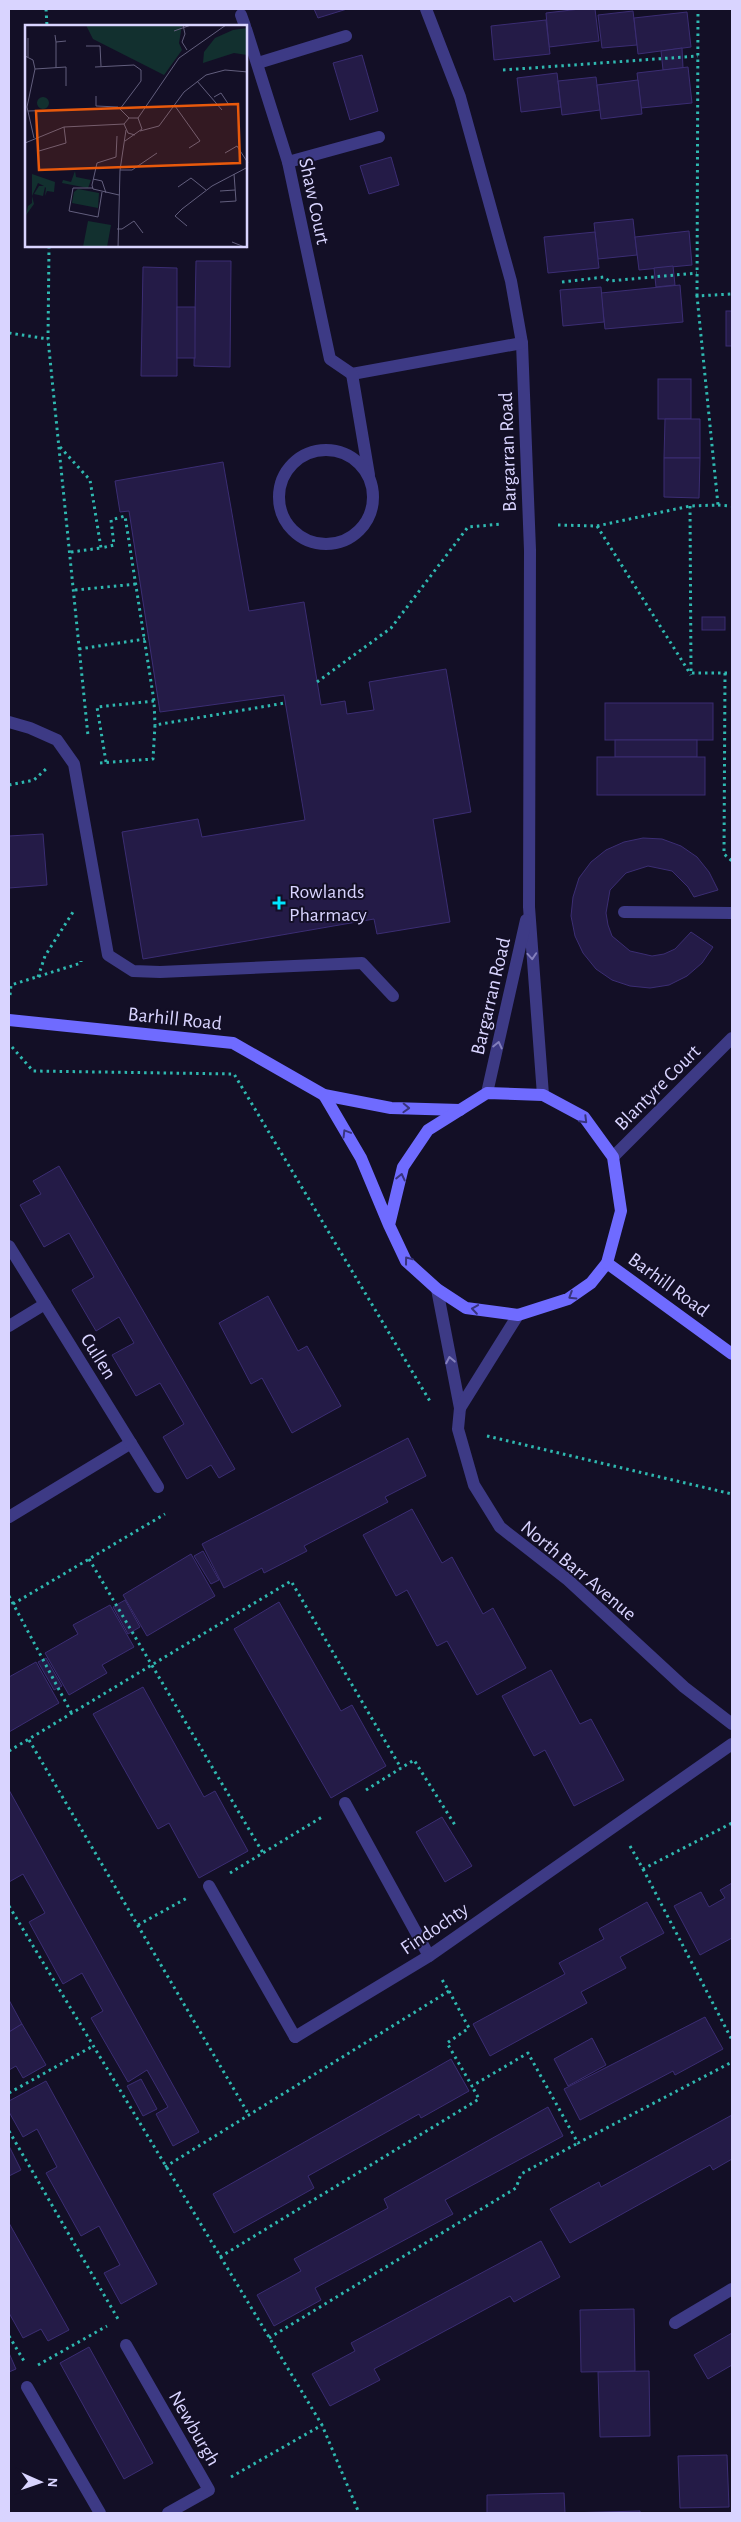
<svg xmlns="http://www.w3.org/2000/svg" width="741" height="2522" font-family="'Alegreya Sans',sans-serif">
  <rect width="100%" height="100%" fill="#130f26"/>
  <!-- building -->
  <g fill="#241b47" stroke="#3b2d73">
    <polygon points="314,9 347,9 318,18"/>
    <polygon points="580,9 595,9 599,41 549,47 546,13"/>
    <polygon points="633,11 637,45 602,48 598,15"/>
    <polygon points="687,12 691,47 638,54 634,18"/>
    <polygon points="546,20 550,54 494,60 491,26"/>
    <polygon points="682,48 683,68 663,70 661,51"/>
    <polygon points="362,55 378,111 350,120 333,63"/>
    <polygon points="688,67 692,103 641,108 637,73"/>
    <polygon points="557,73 561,107 521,112 517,78"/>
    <polygon points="596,77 600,110 562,115 558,81"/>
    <polygon points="638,80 642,114 601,119 597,85"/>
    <polygon points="391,157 399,185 369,194 360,166"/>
    <polygon points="633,219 637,255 598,259 594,223"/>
    <polygon points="689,231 692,265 639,270 635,237"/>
    <polygon points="595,232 599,268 548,273 544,237"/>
    <polygon points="196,261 231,261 230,367 194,366"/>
    <polygon points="673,266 675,285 656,287 654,268"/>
    <polygon points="143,267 177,268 177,376 141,376"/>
    <polygon points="680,285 683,322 605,329 601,293"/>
    <polygon points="601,287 604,322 563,326 560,290"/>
    <rect x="177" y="307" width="18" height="51"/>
    <rect x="726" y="311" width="6" height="35"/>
    <rect x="658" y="379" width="33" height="40"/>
    <polygon points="665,419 700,419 700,458 664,458"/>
    <polygon points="664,458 700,458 699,498 664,497"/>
    <polygon points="223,462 249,611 304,602 321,705 345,701 347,714 374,710 369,682 446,669 471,812 433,819 450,922 377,934 374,919 143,959 122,832 198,819 202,837 305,820 284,695 160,712 129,511 120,512 115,481"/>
    <rect x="702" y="617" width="23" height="13"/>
    <rect x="605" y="703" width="108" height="37"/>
    <rect x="615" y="740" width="82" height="17"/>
    <rect x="597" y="757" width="108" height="38"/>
    <polygon points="43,834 47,885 9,888 9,836"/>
    <polygon points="643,838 662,839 681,846 697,857 709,872 718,890 694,897 688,887 672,871 648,866 626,873 610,890 606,913 608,925 612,936 630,951 652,956 664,954 675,949 691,932 713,947 702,963 687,976 669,985 650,988 630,986 612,980 596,969 583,953 575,936 571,916 573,897 579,878 591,862 606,850 624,842"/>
    <polygon points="59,1166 235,1469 219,1478 211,1465 187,1479 163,1437 184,1424 160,1383 136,1396 112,1355 134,1343 119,1317 96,1331 72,1290 94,1277 69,1233 44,1247 20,1205 41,1194 33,1181"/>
    <polygon points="268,1296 298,1351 307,1346 341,1406 292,1433 262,1378 251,1384 219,1323"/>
    <polygon points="408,1438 426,1476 385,1497 388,1502 304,1546 307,1551 264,1573 262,1568 224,1588 202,1544"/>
    <polygon points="412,1509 442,1563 452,1557 483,1614 493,1608 526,1668 477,1695 447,1641 437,1646 407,1590 396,1596 363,1535"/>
    <polygon points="203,1551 219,1580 211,1584 194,1556"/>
    <polygon points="191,1554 215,1596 147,1636 123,1595"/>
    <polygon points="125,1600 140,1627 128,1634 113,1607"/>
    <polygon points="279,1602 341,1711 352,1705 386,1766 331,1798 234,1629"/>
    <polygon points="110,1605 134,1647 102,1665 107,1673 69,1695 45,1653 78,1634 73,1625"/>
    <polygon points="46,1658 62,1686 54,1690 38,1662"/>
    <polygon points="36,1662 59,1703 9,1732 9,1677"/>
    <polygon points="551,1670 580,1724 591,1719 624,1780 574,1806 545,1750 534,1756 502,1696"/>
    <polygon points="143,1687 204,1797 215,1791 248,1851 199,1878 169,1823 158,1829 93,1714"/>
    <polygon points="9,1790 199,2132 173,2146 156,2114 168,2107 147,2070 128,2082 91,2018 103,2011 82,1973 63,1984 29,1922 45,1913 23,1874 9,1882"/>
    <polygon points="442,1817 472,1866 445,1882 416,1832"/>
    <polygon points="732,1883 732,1938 700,1955 674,1906 701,1892 709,1907 725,1898 720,1890"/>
    <polygon points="647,1902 664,1933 620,1957 626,1968 581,1992 587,2003 490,2056 473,2024 565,1974 559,1963 604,1939 599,1929"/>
    <polygon points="9,2000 22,2024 9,2032"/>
    <polygon points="705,2017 723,2049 675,2075 673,2071 580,2120 564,2089"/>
    <polygon points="22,2024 46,2065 23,2078 16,2066 9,2070 9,2032"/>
    <polygon points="592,2038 606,2065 568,2086 554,2059"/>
    <polygon points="451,2059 469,2091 421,2118 419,2114 308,2176 314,2188 234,2233 213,2194"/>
    <polygon points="141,2079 157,2109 143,2116 127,2086"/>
    <polygon points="46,2081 157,2284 121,2304 104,2273 120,2265 99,2226 81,2236 46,2173 57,2167 37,2129 23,2137 9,2112 9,2101"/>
    <polygon points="548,2107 563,2136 445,2200 453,2214 315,2288 321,2300 274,2326 257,2295 301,2271 294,2259 388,2208 384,2199"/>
    <polygon points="732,2115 732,2159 713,2170 710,2165 570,2243 550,2209 599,2182 601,2187"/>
    <polygon points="9,2146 21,2170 9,2176"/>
    <polygon points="9,2223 69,2330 48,2341 41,2329 23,2338 9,2313"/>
    <polygon points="541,2241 560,2277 514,2302 510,2296 374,2369 380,2380 330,2406 312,2374 355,2351 351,2343"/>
    <polygon points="634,2309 635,2371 581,2372 580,2310"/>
    <polygon points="732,2333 732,2365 708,2379 694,2355"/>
    <polygon points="89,2347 153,2463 124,2479 60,2363"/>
    <polygon points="9,2353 16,2369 9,2372"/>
    <polygon points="649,2371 650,2436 600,2437 598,2372"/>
    <polygon points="727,2455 729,2507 680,2508 678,2456"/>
    <polygon points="564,2493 565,2513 487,2513 487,2495"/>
    <polygon points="640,2511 640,2513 565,2513"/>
  </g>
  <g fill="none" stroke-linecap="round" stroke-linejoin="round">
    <!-- path -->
    <g stroke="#2fb8b0" stroke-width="3" stroke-dasharray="2.5 4" stroke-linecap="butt">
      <polyline points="46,9 47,26"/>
      <polyline points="503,70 698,56"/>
      <polyline points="49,246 48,339 88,736"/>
      <polyline points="562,282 604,277 609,281 697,273"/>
      <polyline points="697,296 698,9"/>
      <polyline points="9,333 48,339"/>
      <polyline points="60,447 90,480 101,548 114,545 111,520 125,516 154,701 155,725"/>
      <polyline points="718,505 732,506"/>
      <polyline points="690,506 691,674"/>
      <polyline points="558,525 597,526 690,506 718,505 697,296 732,294"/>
      <polyline points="597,526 691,675"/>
      <polyline points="71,552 101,548"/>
      <polyline points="75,590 137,584"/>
      <polyline points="79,649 145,639"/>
      <polyline points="692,673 732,673"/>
      <polyline points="725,673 724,854 732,861"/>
      <polyline points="317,682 391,628 468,527 502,524"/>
      <polyline points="106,762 97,707 154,701"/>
      <polyline points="100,763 153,759 155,725 285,703"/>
      <polyline points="9,785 34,780 46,769"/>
      <polyline points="38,977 45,956 73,912"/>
      <polyline points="10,995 11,985 81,963 81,961"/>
      <polyline points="12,1047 33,1071 234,1074 431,1403"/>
      <polyline points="487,1436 732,1494"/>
      <polyline points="89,1559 263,1853"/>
      <polyline points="9,1596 72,1714"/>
      <polyline points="13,1604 165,1514"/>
      <polyline points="29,1740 249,2115"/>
      <polyline points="9,1751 291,1581 401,1768"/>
      <polyline points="366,1790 414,1760 455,1825"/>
      <polyline points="630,1846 643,1869 732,1823"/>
      <polyline points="643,1869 732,2040"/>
      <polyline points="230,1873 322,1817"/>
      <polyline points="9,1906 322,2425 359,2513"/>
      <polyline points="138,1925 187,1898"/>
      <polyline points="449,1991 469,2028 447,2043 472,2086 528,2053 578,2143 732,2062"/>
      <polyline points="9,2093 93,2046"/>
      <polyline points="9,2131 118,2319 117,2320"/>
      <polyline points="165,2167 449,1991 441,1978"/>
      <polyline points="220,2257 479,2099 472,2086"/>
      <polyline points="9,2336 24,2361"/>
      <polyline points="269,2338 516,2188 521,2174 578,2143"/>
      <polyline points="38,2365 107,2326"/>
      <polyline points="231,2477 322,2425"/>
    </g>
    <!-- lane -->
    <g stroke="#3d3a85" stroke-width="12">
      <polyline points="258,63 346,36"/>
      <polyline points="288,162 379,137"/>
      <polyline points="9,722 30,728 57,740 74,764 108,955 133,971 160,972 362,963 393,996"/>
      <polyline points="624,912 732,913"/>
      <polyline points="9,1326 45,1304"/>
      <polyline points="9,1517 131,1443"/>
      <polyline points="345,1803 429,1956"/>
      <polyline points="209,1886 295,2037"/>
      <polyline points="675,2323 732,2289"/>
      <polyline points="27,2387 100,2513"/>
    </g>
    <!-- street -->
    <g stroke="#3d3a85" stroke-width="12">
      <polyline points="426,9 460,97 511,281 522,343 530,550 529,907 543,1095"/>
      <polyline points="241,15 245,26"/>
      <polyline points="246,29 288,162 330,359 352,374 522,343"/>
      <polyline points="352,374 369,475"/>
      <circle cx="326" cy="497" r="47"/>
      <polyline points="487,1093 526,920"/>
      <polyline points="613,1157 732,1038"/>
      <polyline points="9,1246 158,1487"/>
      <polyline points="437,1289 460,1408 458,1429 474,1485 500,1527 568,1580 684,1687 732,1724"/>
      <polyline points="460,1408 518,1315"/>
      <polyline points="295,2037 429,1956 732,1744"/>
      <polyline points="126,2345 209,2490 168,2513"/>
    </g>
    <!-- secondary -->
    <g stroke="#6f6bff" stroke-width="12">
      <polyline points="9,1020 233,1043 324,1095 391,1108 460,1110"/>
      <polyline points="324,1095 361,1158 389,1225 406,1261 437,1289 466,1308 518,1315 568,1299 591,1283 607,1263 621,1211 613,1157 584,1117 543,1095 487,1093 428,1130 403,1167 389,1225"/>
      <polyline points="607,1263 732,1354"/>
    </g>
  </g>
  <!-- one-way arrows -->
  <defs><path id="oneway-chevron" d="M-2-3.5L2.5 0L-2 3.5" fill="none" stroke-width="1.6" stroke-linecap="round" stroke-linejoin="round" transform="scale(1.25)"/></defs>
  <g stroke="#837fbc">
    <use href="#oneway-chevron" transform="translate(532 956) rotate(86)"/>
    <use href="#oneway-chevron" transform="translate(498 1045) rotate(-77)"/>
    <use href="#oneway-chevron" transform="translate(450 1360) rotate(-101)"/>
  </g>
  <g stroke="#38347d">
    <use href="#oneway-chevron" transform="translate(406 1108) rotate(2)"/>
    <use href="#oneway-chevron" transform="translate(584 1120) rotate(45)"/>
    <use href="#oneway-chevron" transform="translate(346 1133) rotate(-121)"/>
    <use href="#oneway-chevron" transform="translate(401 1177) rotate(-77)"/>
    <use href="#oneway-chevron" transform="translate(408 1260) rotate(-127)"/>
    <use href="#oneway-chevron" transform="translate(572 1296) rotate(148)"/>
    <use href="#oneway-chevron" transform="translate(475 1309) rotate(-172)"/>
  </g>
  <!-- markers -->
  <path fill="#00e5ff" stroke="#130f26" stroke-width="2" d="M276.5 895.5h5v5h5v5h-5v5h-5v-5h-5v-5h5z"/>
  <g text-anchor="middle" stroke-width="4" stroke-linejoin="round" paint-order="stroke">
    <!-- street labels -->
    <g font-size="20" fill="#d9d4ff" stroke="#130f26">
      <text transform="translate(315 201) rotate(78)" y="7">Shaw Court</text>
      <text transform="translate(507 452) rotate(-92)" y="7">Bargarran Road</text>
      <text transform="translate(490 996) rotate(-77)" y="7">Bargarran Road</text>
      <text transform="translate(175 1018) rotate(6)" y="7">Barhill Road</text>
      <text transform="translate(657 1087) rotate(-45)" y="7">Blantyre Court</text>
      <text transform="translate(669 1284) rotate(36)" y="7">Barhill Road</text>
      <text transform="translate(99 1356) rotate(58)" y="7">Cullen</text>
      <text transform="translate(579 1570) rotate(40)" y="7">North Barr Avenue</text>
      <text transform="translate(434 1928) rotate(-34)" y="7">Findochty</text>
      <text transform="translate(195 2428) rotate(60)" y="7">Newburgh</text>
    </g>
    <!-- poi labels -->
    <g font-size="20" fill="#d9d4ff" stroke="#130f26" text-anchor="start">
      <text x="289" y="898">Rowlands<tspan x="289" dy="23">Pharmacy</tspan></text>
    </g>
  </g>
  <!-- overview -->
  <g transform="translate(25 25)">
    <rect width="222" height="222" fill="#130f26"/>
    <path d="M61,0H157L154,18L157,25L139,50L68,14ZM222,3V30L209,28L178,38L179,27L190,13L208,5ZM12 78a6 6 0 1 1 12 0a6 6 0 1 1-12 0ZM50,146L51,152L66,155L63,163L37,158L38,155L46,157ZM7,149L30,157L29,167L22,166L20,171L21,163L20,162L18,171L9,169L14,161H19L13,158L7,171L9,179L1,190L3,181L7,178ZM53,164L74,168L73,183L47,178L49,167ZM63,196L86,200L82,222H58Z" fill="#12302f"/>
    <path fill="none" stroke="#625e7d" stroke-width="1" d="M158,0L160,9L157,17L162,25M149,6L166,0M30,10L31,17L41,16M3,13V32M31,17V43M61,21H75L76,41M0,31L8,35L10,44M70,42L109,40L116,45V56L95,84M172,56L197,85M71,71V81L93,82L104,93M189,72L196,68L204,80M150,81L175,116L164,123M3,86L35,85M113,93L154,33L201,0M115,106L134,101L159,67L181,50L200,45L223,47M110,110L103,108L99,99L104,93H113M92,111L91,132L72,138L67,160L68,164L94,170M9,113L2,82L10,44L41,42V61M100,116L117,104L113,93M0,118L39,102L99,99M14,126L41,118L39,102M200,128L212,121L223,138M95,145H107L132,128M68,154L77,156L81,168M153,162L166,153L181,165M68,163H48L44,186L73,192L77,167M195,166L210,165M195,177L211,176L209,149M162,201L150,191L157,184L187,161L223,142M92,204H97L109,196L118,208M207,217L222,223M93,223L95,145L101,105"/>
    <path fill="#e8590c" fill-opacity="0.15" stroke="#e8590c" stroke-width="2.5" d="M213,79L215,138L14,145L11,86Z"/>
    <rect width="222" height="222" fill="none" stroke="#d9d4ff" stroke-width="2.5"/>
  </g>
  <!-- border -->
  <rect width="741" height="2522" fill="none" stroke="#d9d4ff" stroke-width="20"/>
  <!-- north arrow -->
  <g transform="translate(40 2482) rotate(92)" stroke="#130f26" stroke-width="4" paint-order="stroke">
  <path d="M0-4L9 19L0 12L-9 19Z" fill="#d9d4ff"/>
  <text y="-8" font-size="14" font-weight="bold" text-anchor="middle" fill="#d9d4ff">N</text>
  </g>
</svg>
